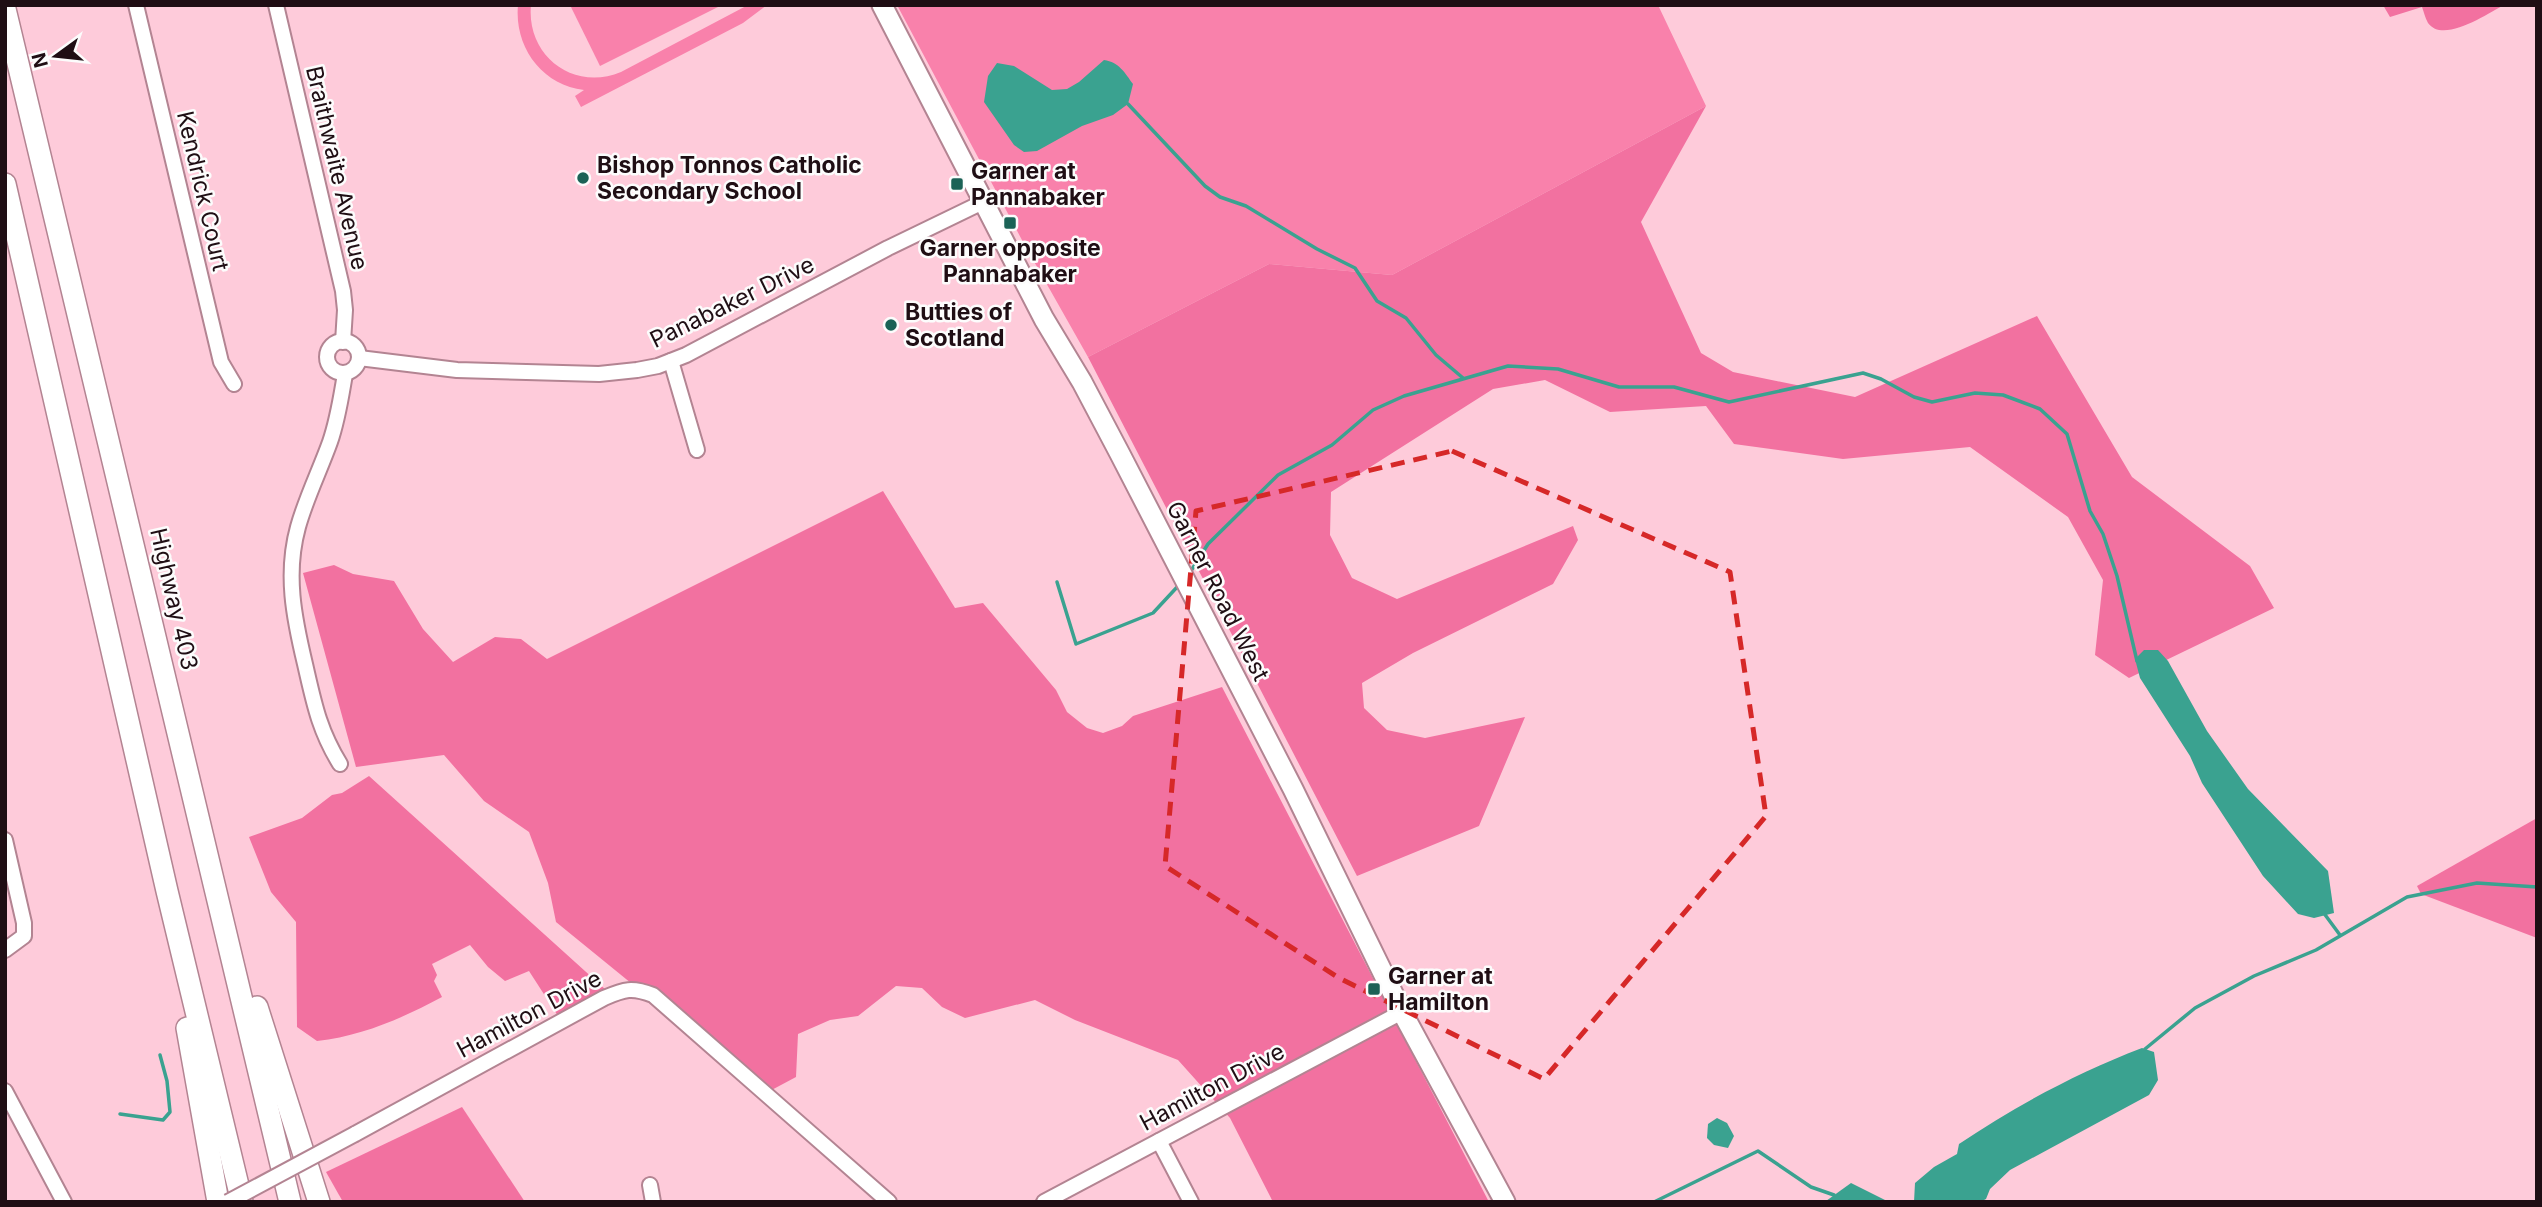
<svg xmlns="http://www.w3.org/2000/svg" width="2542" height="1207" font-family="Inter,sans-serif">
  <rect width="100%" height="100%" fill="#fecbda"/>
  <!-- green -->
  <g fill="#f981ab">
    <path d="M518,5H531C526,56 574,92 621,72L748,5H767L743,23L581,107L575,96L584,90C542,85 514,47 518,5Z"/>
    <polygon points="570,5 722,5 600,66"/>
    <polygon points="897,5 1658,5 1706,106 1392,275 1269,264 1088,357 1023,242"/>
  </g>
  <!-- forest -->
  <g fill="#f271a0">
    <path d="M2383,5H2504C2487,14 2443,44 2428,23C2425,18 2424,12 2422,7L2390,17Z"/>
    <polygon points="1706,106 1641,222 1701,353 1733,372 1855,397 2037,316 2132,477 2250,566 2274,608 2129,678 2095,655 2103,580 2068,517 1970,447 1843,459 1734,444 1706,406 1610,412 1545,380 1493,389 1331,492 1330,535 1352,578 1397,599 1573,526 1578,540 1553,584 1413,653 1362,683 1364,708 1387,730 1425,738 1525,717 1479,826 1357,876 1088,357 1269,264 1392,275"/>
    <polygon points="883,491 955,608 983,603 1056,690 1067,712 1087,728 1103,733 1122,726 1133,716 1222,687 1489,1202 1273,1202 1230,1118 1178,1060 1075,1020 1035,1000 965,1018 942,1007 922,988 896,986 858,1016 830,1020 798,1034 796,1077 766,1093 556,922 548,883 529,832 484,801 444,755 356,767 303,573 334,565 353,574 394,581 423,629 453,662 495,637 521,639 547,659"/>
    <path d="M369,776L606,990L558,1016L529,971L505,981L488,967L470,945L432,964L437,975L434,981L442,997C403,1018 362,1036 317,1041L297,1027L296,922L271,892L249,837L302,818L332,795L342,793Z"/>
    <polygon points="2537,818 2537,938 2421,894 2417,886"/>
    <polygon points="462,1107 525,1202 343,1202 326,1172"/>
  </g>
  <!-- water -->
  <g fill="#3aa290">
    <path d="M1104,60C1119,62 1125,73 1133,84L1128,104L1113,115L1082,126L1037,151L1024,152L1014,145L984,102L988,76L997,63L1014,66L1052,90L1067,89L1079,82Z"/>
    <polygon points="2144,650 2158,650 2168,661 2207,731 2248,789 2328,871 2334,913 2314,918 2298,914 2263,876 2202,783 2190,756 2140,678 2135,659"/>
    <path d="M2142,1048L2154,1052L2158,1080L2149,1095L2010,1170L1990,1189L1986,1199L1980,1202H1914L1915,1183L1934,1167L1957,1154L1959,1144C2017,1105 2077,1073 2142,1048Z"/>
    <polygon points="1717,1118 1727,1123 1734,1136 1728,1148 1714,1145 1707,1138 1708,1124"/>
    <polygon points="1851,1183 1889,1202 1826,1201"/>
  </g>
  <g fill="none" stroke-linecap="round" stroke-linejoin="round">
    <!-- stream -->
    <g stroke="#3aa290" stroke-width="3.5">
      <polyline points="1128,104 1205,186 1220,197 1246,206 1317,249 1355,268 1377,301 1406,318 1436,355 1463,378"/>
      <polyline points="1189,574 1208,544 1278,475 1332,445 1373,410 1404,396 1508,366 1558,369 1619,387 1674,387 1729,402 1863,373 1881,379 1914,397 1932,402 1975,393 2003,395 2040,409 2067,434 2090,511 2103,534 2117,576 2137,661"/>
      <polyline points="1057,582 1076,644 1153,613 1179,585"/>
      <polyline points="2323,912 2340,935"/>
      <polyline points="2145,1049 2195,1008 2254,976 2316,950 2407,897 2477,883 2537,887"/>
      <polyline points="120,1114 163,1120 170,1112 167,1081 160,1055"/>
      <polyline points="1654,1202 1758,1151 1811,1187 1834,1195"/>
    </g>
    <defs>
      <g id="minor">
        <polyline points="136,5 221,362 234,384"/>
        <polyline points="276,5 343,291 345,310 343,342"/>
        <circle cx="343" cy="357" r="16"/>
        <polyline points="359,358 457,370 599,374 637,370 658,366 686,355 888,248 983,202"/>
        <polyline points="671,361 697,450"/>
        <path d="M340,764C319,730 314,703 305,664C294,618 285,574 298,527C306,498 320,470 330,442C338,419 341,397 345,374"/>
        <polyline points="5,840 24,923 24,936 5,950"/>
        <polyline points="5,1091 64,1202"/>
        <path d="M355,1134L604,998C625,989 632,987 653,995L889,1202"/>
        <polyline points="1159,1141 1191,1202"/>
        <polyline points="650,1185 653,1202"/>
        <polyline points="1044,1202 1402,1012"/>
      </g>
      <polyline id="major" points="882,5 1044,319 1082,382 1120,454 1293,789 1402,1012 1505,1202"/>
      <g id="highway">
        <polyline points="5,9 290,1202"/>
        <polyline points="5,184 167,891 242,1202"/>
        <polyline points="257,1007 319,1202"/>
        <polyline points="187,1028 218,1202"/>
      </g>
    </defs>
    <!-- minor casing -->
    <use href="#minor" stroke="#b38492" stroke-width="18"/>
    <!-- major casing -->
    <use href="#major" stroke="#b38492" stroke-width="23"/>
    <!-- highway casing -->
    <use href="#highway" stroke="#b38492" stroke-width="24"/>
    <!-- minor -->
    <use href="#minor" stroke="#fff" stroke-width="14"/>
    <!-- major -->
    <use href="#major" stroke="#fff" stroke-width="19"/>
    <!-- highway -->
    <use href="#highway" stroke="#fff" stroke-width="21"/>
    <defs>
      <polyline id="minor-bridge" points="228,1202 355,1134"/>
    </defs>
    <!-- minor-bridge casing -->
    <use href="#minor-bridge" stroke="#b38492" stroke-width="18" stroke-linecap="butt"/>
    <!-- minor-bridge -->
    <use href="#minor-bridge" stroke="#fff" stroke-width="14"/>
  </g>
  <!-- marked area -->
  <path fill="none" stroke="#d62828" stroke-width="5" stroke-dasharray="14 9" stroke-linejoin="round" d="M1452,451L1730,572L1766,816L1544,1079L1339,978L1165,866L1196,511Z"/>
  <!-- markers -->
  <g fill="#1b6256" stroke="#fcfcfc" stroke-width="2.5">
    <circle cx="583" cy="178" r="7"/>
    <rect x="950" y="177" width="14" height="14" rx="3.5"/>
    <rect x="1003" y="216" width="14" height="14" rx="3.5"/>
    <circle cx="891" cy="325" r="7"/>
    <rect x="1367" y="982" width="14" height="14" rx="3.5"/>
  </g>
  <g text-anchor="middle" stroke-width="5" stroke-linejoin="round" paint-order="stroke">
    <!-- poi labels -->
    <g font-size="23" font-weight="bold" fill="#1f0e14" stroke="#fcfcfc" text-anchor="start">
      <text x="597" y="173">Bishop Tonnos Catholic<tspan x="597" dy="26">Secondary School</tspan></text>
      <text x="971" y="179">Garner at<tspan x="971" dy="26">Pannabaker</tspan></text>
      <text x="1010" y="256" text-anchor="middle">Garner opposite<tspan x="1010" dy="26">Pannabaker</tspan></text>
      <text x="905" y="320">Butties of<tspan x="905" dy="26">Scotland</tspan></text>
      <text x="1388" y="984">Garner at<tspan x="1388" dy="26">Hamilton</tspan></text>
    </g>
    <!-- street labels -->
    <g font-size="23" fill="#1f0e14" stroke="#fcfcfc">
      <text transform="translate(337 168) rotate(77)" y="8">Braithwaite Avenue</text>
      <text transform="translate(203 191) rotate(77)" y="8">Kendrick Court</text>
      <text transform="translate(732 302) rotate(-26)" y="8">Panabaker Drive</text>
      <text transform="translate(1218 591) rotate(63)" y="8">Garner Road West</text>
      <text transform="translate(174 599) rotate(77)" y="8">Highway 403</text>
      <text transform="translate(529 1014) rotate(-28)" y="8">Hamilton Drive</text>
      <text transform="translate(1212 1087) rotate(-28)" y="8">Hamilton Drive</text>
    </g>
  </g>
  <!-- border -->
  <rect width="2542" height="1207" fill="none" stroke="#1f0e14" stroke-width="14"/>
  <!-- north arrow -->
  <g transform="translate(56 56) rotate(255)" stroke="#fcfcfc" stroke-width="5" paint-order="stroke">
  <path d="M0-5L12 26L0 18L-12 26Z" fill="#1f0e14"/>
  <text y="-10" font-size="19" font-weight="bold" text-anchor="middle" fill="#1f0e14">N</text>
  </g>
</svg>
